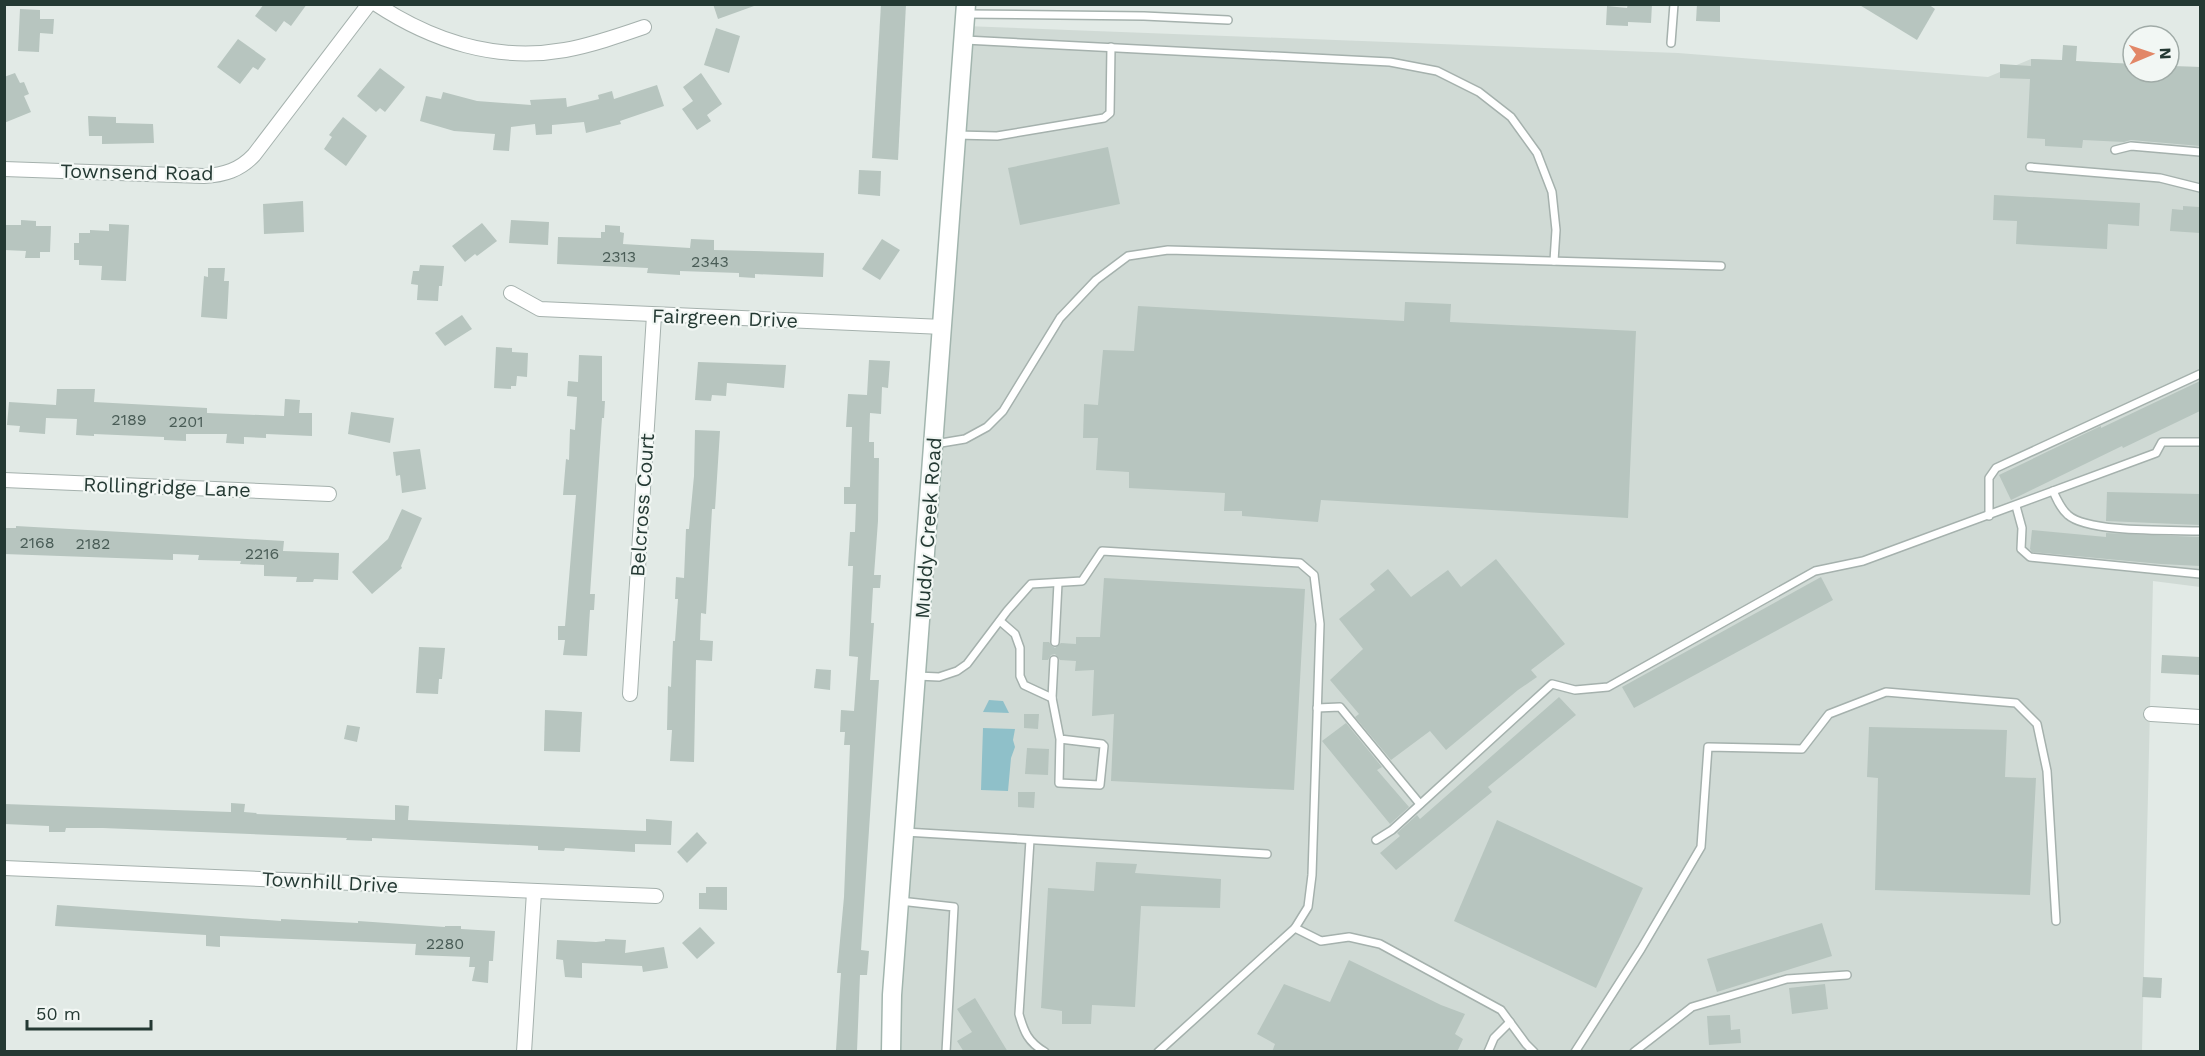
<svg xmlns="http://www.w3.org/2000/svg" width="2205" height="1056" font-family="'Work Sans',sans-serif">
  <rect width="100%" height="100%" fill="#e2eae6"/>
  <!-- built -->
  <polygon fill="#d0dad5" points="965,26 1678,53 1988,77 2031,59 2133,64 2133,72 2169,72 2169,66 2200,67 2200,587 2153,581 2142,1051 891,1052"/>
  <!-- water -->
  <g fill="#8fc0c9">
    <polygon points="989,700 1003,701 1009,713 983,712"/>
    <polygon points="983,728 1015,729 1013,740 1015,747 1011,758 1008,791 981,790"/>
  </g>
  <!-- building -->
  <g fill="#b7c5bf">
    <polygon points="264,4 307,4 291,26 284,21 276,32 255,16"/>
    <polygon points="713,4 754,4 754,6 718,19"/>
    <polygon points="881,4 906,4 898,160 872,158"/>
    <polygon points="1628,4 1652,4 1651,23 1628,22 1628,26 1606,25 1607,6 1627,8"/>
    <polygon points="1697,4 1720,4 1720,22 1696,21"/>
    <polygon points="1858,4 1928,4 1935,9 1917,40"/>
    <polygon points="20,9 40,10 40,19 54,19 53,34 40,33 39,52 18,51"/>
    <polygon points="716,28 740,36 729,73 704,65"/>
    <polygon points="238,39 266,59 258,70 253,67 240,84 217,67"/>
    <polygon points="2063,45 2077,46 2076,61 2133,64 2133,72 2169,72 2169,66 2200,67 2200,146 2131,140 2124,142 2083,140 2082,148 2045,146 2045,139 2027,138 2030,79 2000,78 2000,64 2031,66 2031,59 2062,60"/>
    <polygon points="380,68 405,87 385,112 380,108 376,112 357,96"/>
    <polygon points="15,73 20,83 24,82 29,94 24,96 31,112 4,123 4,77"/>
    <polygon points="701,73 722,104 707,115 711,121 697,130 682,109 693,101 683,87"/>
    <polygon points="657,85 664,106 620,121 621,124 586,133 584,122 552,125 552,134 536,135 535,124 511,127 509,151 493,150 495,134 454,131 420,121 426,96 441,99 443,92 477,101 531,105 530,100 566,98 567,107 599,99 598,95 612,91 614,99"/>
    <polygon points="88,116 116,117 116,123 153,124 154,143 102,144 102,136 89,136"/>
    <polygon points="343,117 367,136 346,166 324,149 332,137 329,135"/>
    <polygon points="1108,147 1120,204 1020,225 1008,168"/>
    <polygon points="859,170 881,171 880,196 858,194"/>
    <polygon points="1994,195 2140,203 2139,226 2108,224 2107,249 2016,244 2017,221 1993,220"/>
    <polygon points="303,201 304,232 264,234 263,204"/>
    <polygon points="2183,206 2199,207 2200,233 2170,231 2172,209 2183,210"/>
    <polygon points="21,220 36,221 36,226 51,226 50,252 40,252 40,258 25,258 26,251 4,250 4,225 21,225"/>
    <polygon points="511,220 549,222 548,245 509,243"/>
    <polygon points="482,223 497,241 477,256 475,254 465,262 452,246"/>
    <polygon points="109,224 129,225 126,281 101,280 102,266 79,265 79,260 74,260 74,243 79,243 79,233 90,233 90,230 109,231"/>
    <polygon points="605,225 620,226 620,232 624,233 623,244 690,248 691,239 714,240 714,250 824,253 823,277 755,274 755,278 739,277 739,273 680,271 680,275 647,273 648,268 557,264 558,237 601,238 601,232 605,232"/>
    <polygon points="882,239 900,250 880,280 862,269"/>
    <polygon points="420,265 444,266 442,286 439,286 438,301 417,300 418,285 411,284 413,271 419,271"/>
    <polygon points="208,268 225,268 224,281 229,281 227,319 201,317 204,276 208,277"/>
    <polygon points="1405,302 1451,304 1450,322 1636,331 1628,518 1321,500 1318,522 1242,516 1242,511 1224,511 1225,493 1129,488 1129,472 1096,470 1098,438 1083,438 1084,404 1098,405 1103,350 1134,351 1138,306 1404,321"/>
    <polygon points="462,315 472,329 445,346 435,333"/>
    <polygon points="496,347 512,348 512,352 528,353 527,377 517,376 516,386 511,386 511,389 494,388"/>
    <polygon points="579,355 602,356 602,401 605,401 604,418 602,418 590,594 595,594 594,610 590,610 587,656 563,655 565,640 558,640 558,626 565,626 576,495 563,495 566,459 569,460 570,429 575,430 577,397 567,396 568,381 578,382"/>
    <polygon points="869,360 890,361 888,388 882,387 881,414 870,413 869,442 874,442 874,458 879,458 878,521 874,575 881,575 880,588 873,588 871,623 874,623 870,680 879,680 861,950 869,951 867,975 860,975 857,1051 836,1050 841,973 837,973 844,897 850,745 844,745 845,732 840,732 841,710 854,711 858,657 849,656 853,566 848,566 850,532 855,532 856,504 844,504 844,487 850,487 852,427 846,427 848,394 867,395"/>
    <polygon points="698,362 786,365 784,388 727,383 726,396 712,395 711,401 695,400"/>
    <polygon points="2200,381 2200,411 2123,448 2122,446 2011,500 1999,475 2082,435 2101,426 2101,428"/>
    <polygon points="57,389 95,389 94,402 207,408 207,413 284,416 285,399 300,400 299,413 312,413 312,436 266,434 266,438 244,437 244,444 226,443 227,434 186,434 186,441 164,440 164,437 94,434 94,436 76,435 77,419 46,418 45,434 19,432 20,426 7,425 9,402 56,405"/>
    <polygon points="351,412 394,418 390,443 348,434"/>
    <polygon points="695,430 720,431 715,509 712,509 706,614 701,613 700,640 713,641 712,661 696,660 694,762 670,761 672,730 667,730 668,686 671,687 673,641 675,641 678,599 675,599 676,577 684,578 686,529 689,529 694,476"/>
    <polygon points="420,449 426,489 402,493 400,475 396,476 393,452"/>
    <polygon points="2107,492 2200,494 2200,525 2106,521"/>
    <polygon points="402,509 422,518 401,566 402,568 372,594 352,572 388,539"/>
    <polygon points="16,526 284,541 283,551 339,553 338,580 314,579 313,582 296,582 297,577 264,576 264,565 240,564 241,561 198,560 199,555 173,554 173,560 4,554 4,528 16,528"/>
    <polygon points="2032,530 2106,537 2106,533 2200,537 2200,566 2161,564 2032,552 2030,549"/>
    <polygon points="1496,559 1565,644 1531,670 1537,677 1518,690 1446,750 1430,731 1391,760 1355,717 1359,714 1330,680 1363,649 1339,619 1375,590 1370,584 1388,569 1411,597 1448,570 1461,587"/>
    <polygon points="1821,577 1833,600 1634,708 1622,687"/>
    <polygon points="1104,578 1305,589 1294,790 1111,781 1114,714 1092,716 1094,670 1075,671 1076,661 1060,660 1055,654 1051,655 1048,660 1042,660 1043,642 1049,642 1052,646 1055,648 1061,643 1076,644 1076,637 1100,637"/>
    <polygon points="419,647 445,648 442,679 439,679 438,694 416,693"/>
    <polygon points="2162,655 2200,657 2200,675 2161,673"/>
    <polygon points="816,669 831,670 830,690 814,688"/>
    <polygon points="1559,697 1576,715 1488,787 1492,792 1396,870 1380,853 1400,836 1397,833 1417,815 1420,819"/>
    <polygon points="545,710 582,712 580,752 544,751"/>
    <polygon points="1024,714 1039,714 1038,729 1024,728"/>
    <polygon points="1346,723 1382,767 1377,770 1409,807 1390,824 1322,741"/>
    <polygon points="347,725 360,727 357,742 344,739"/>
    <polygon points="1869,727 2007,730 2005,777 2036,778 2030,895 1875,890 1878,778 1867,777"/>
    <polygon points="1027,748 1049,749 1048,775 1025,774"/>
    <polygon points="1018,792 1035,792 1034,808 1018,807"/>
    <polygon points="231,803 245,804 244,812 257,813 256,814 395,820 395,805 409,806 408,820 646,831 646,819 672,821 671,845 635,844 635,852 565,848 564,851 538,850 538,846 372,838 372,841 346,840 347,838 103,828 66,828 65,832 49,832 49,826 4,824 4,804 231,812"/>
    <polygon points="1497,820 1643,888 1596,988 1454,921"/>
    <polygon points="697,832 707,843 687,863 677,852"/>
    <polygon points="1096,862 1137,864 1135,873 1221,879 1220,908 1141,906 1135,1007 1092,1005 1091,1024 1062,1024 1062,1011 1041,1008 1048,888 1094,891"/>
    <polygon points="706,887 727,887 727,910 699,909 699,893 706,893"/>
    <polygon points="57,905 281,921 281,919 358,923 358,921 445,927 445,926 461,926 461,929 495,931 493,961 489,961 488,983 472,981 475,967 469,967 470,957 415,955 416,944 220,936 220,947 206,946 206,935 55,926"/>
    <polygon points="1822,923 1832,956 1717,992 1707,959"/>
    <polygon points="700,927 715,943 697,959 682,943"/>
    <polygon points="605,939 626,940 625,953 664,947 668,968 643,972 642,966 582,963 582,978 565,977 563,960 556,959 557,940 596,942 605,941"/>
    <polygon points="1349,960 1441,1005 1465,1014 1455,1034 1463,1039 1457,1052 1272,1052 1275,1044 1257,1034 1284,984 1330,1002"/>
    <polygon points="2143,977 2162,978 2161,998 2142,997"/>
    <polygon points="1825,984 1828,1009 1792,1014 1789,988"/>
    <polygon points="975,998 1008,1052 964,1052 957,1041 972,1032 957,1009"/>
    <polygon points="1730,1015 1731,1030 1740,1029 1741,1043 1709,1045 1707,1016"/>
  </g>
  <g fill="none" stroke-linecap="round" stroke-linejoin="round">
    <defs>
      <g id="lane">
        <polyline points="966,14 1144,16 1228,20"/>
        <polyline points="965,40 1390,62 1437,71 1479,92 1511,117 1537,153 1552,192 1556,230 1554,261"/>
        <polyline points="1671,43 1674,4"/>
        <polyline points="957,135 997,136 1104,118 1110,113 1111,47"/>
        <polyline points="2115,150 2131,146 2200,152"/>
        <polyline points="2030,167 2160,178 2200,188"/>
        <polyline points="935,444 965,439 987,427 1003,411 1060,318 1096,280 1128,256 1168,250 1721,266"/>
        <path d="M2053,491C2057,500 2061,509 2068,515C2088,533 2171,530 2200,531"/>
        <polyline points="2016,506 2022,528 2021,549 2030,557 2200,574"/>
        <polyline points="1989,516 1989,478 1996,468 2200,374"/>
        <polyline points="1000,621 1015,634 1020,648 1020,676 1024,685 1052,698"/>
        <polyline points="1055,642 1058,583"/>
        <polyline points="1054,660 1052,698 1060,739 1102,744 1104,746 1100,785 1059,783 1060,739"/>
        <polyline points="917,676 939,677 957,671 967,664 1007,611 1031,584 1082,581 1102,551 1300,563 1314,575 1320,624 1312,875 1308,907 1295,928 1158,1052"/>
        <polyline points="1317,708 1340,707 1420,804"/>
        <polyline points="905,832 1267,854"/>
        <path d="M1030,840L1019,1014C1024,1032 1028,1042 1045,1052"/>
        <polyline points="1376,840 1392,830 1552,684 1575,690 1608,687 1815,571 1863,561 2156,453 2162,442 2200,442"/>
        <polyline points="900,901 954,907 946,1052"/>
        <polyline points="1295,928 1321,941 1349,937 1380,944 1501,1010 1526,1044 1534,1052"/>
        <polyline points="1488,1052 1494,1038 1510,1022"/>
        <polyline points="1575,1052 1641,949 1701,847 1708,747 1802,749 1829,714 1886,692 2016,703 2037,724 2047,771 2056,921"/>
        <polyline points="1634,1052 1692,1007 1787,979 1847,975"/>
      </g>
      <g id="street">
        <path d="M376,4C432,41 497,62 565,50C592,45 618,36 644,27"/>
        <path d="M4,169L204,176C224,175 240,170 254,155L369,4"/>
        <polyline points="511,293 540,309 943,327"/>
        <polyline points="4,480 329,494"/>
        <polyline points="630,694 654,315"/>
        <polyline points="2151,714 2200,717"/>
        <polyline points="4,868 656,896"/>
        <polyline points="524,1052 534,892"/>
      </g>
      <polyline id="secondary" points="891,1052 892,995 966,4"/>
    </defs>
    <!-- lane casing -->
    <use href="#lane" stroke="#a5b1ad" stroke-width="10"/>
    <!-- street casing -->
    <use href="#street" stroke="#a5b1ad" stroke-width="16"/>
    <!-- secondary casing -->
    <use href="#secondary" stroke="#a2b5ae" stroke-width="21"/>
    <!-- lane -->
    <use href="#lane" stroke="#fff" stroke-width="7"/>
    <!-- street -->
    <use href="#street" stroke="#fff" stroke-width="14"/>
    <!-- secondary -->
    <use href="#secondary" stroke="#fff" stroke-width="18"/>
  </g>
  <g text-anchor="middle" stroke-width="4.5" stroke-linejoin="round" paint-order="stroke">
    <!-- number labels -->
    <g font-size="16" fill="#495c56">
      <text x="619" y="262">2313</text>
      <text x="710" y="267">2343</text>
      <text x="129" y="425">2189</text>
      <text x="186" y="427">2201</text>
      <text x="37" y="548">2168</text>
      <text x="93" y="549">2182</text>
      <text x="262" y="559">2216</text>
      <text x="445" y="949">2280</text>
    </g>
    <!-- street labels -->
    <g font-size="20" fill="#243933" stroke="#f2f7f4">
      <text transform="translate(137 172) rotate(1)" y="7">Townsend Road</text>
      <text transform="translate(725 318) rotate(2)" y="7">Fairgreen Drive</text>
      <text transform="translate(167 487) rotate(2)" y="7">Rollingridge Lane</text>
      <text transform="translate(642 505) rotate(-86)" y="7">Belcross Court</text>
      <text transform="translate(928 528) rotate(-86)" y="7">Muddy Creek Road</text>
      <text transform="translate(330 882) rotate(3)" y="7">Townhill Drive</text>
    </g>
  </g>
  <!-- border -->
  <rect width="2205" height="1056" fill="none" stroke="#243933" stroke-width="12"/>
  <!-- north arrow -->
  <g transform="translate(2151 54) rotate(88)"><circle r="28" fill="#f2f7f4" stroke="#a0aba7" stroke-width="1.5"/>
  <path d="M0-4.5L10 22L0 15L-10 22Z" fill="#e28767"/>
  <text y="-9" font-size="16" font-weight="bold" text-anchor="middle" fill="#243933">N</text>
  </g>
  <!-- scale -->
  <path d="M27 1020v9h124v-9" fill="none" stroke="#243933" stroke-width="3"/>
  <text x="36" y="1020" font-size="18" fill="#243933" stroke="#f2f7f4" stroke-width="4.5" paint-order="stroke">50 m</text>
</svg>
